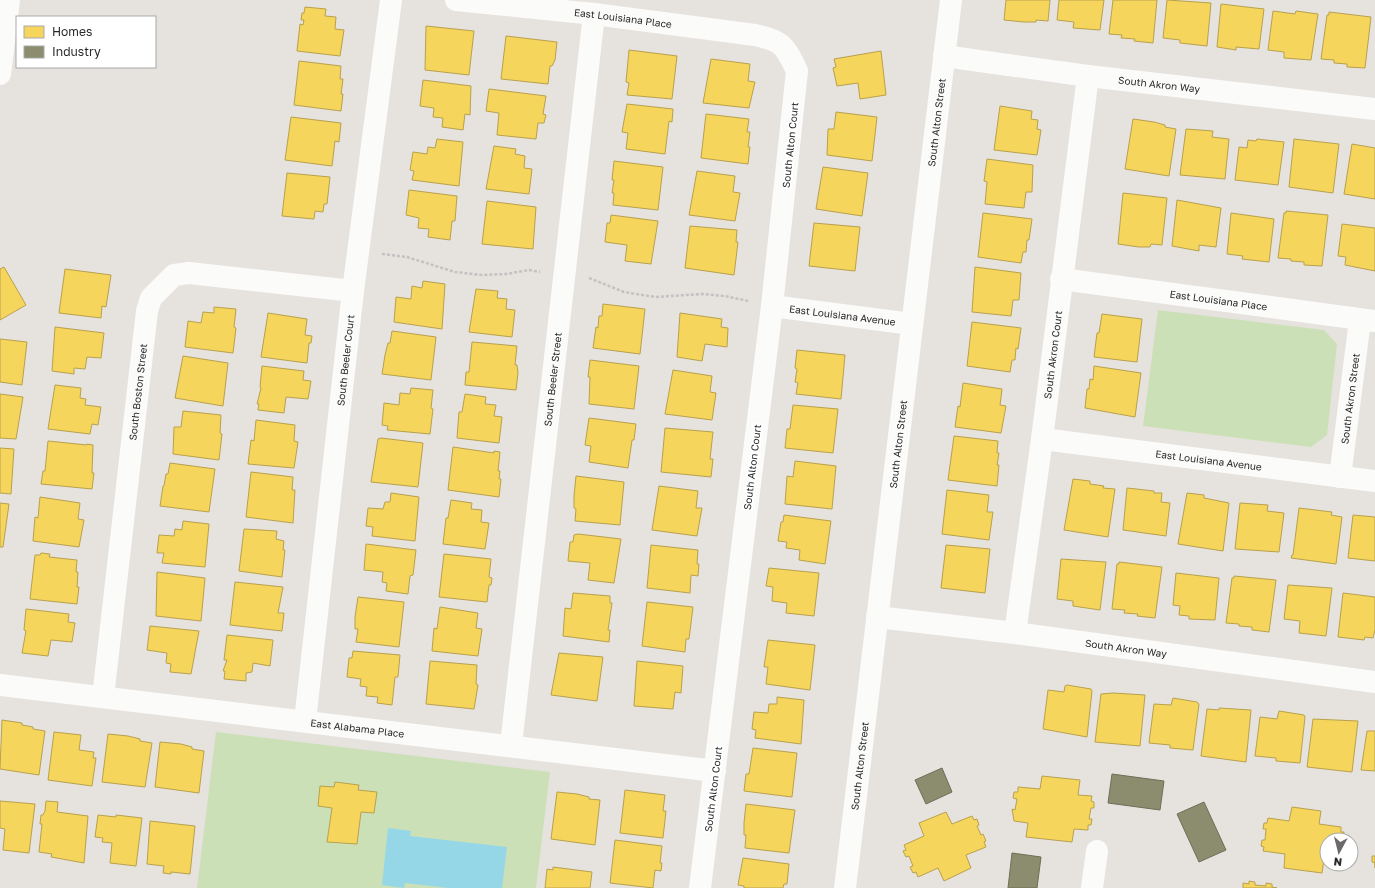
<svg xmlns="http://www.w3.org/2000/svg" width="1375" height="888" font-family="'Golos Text',sans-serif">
  <rect width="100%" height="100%" fill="#e6e2de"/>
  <!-- green -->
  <g fill="#cce0b8">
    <polygon points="1158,310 1324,330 1337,344 1327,435 1311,447 1143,426"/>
    <polygon points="216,732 550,772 536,888 197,888"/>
  </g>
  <!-- water -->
  <polygon fill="#95d7e6" points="388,828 411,831 410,836 507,847 502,888 448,888 405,883 404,888 382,885"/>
  <!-- homes -->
  <g fill="#f6d55c" stroke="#b8a14d">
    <polygon points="1006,0 1050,0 1048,21 1036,20 1036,22 1024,22 1004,20"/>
    <polygon points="1059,0 1104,0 1100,30 1073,28 1074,22 1057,20"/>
    <polygon points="1113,0 1157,0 1153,43 1134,41 1135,39 1121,38 1122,35 1109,34"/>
    <polygon points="1167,0 1211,3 1207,46 1180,43 1180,40 1163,38"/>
    <polygon points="1221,4 1264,9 1259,49 1236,47 1236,50 1217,47"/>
    <polygon points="305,7 326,9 325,16 336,17 335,29 344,30 340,56 297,51 300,24 303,25 304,20 301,20 302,13 304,13"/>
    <polygon points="1273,11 1295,14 1296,11 1318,14 1311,60 1284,58 1284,52 1268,50"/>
    <polygon points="1329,12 1371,17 1365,68 1347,67 1347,64 1334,63 1334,60 1321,59 1327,15 1329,15"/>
    <polygon points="426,26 474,31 469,75 425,70"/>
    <polygon points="506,36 557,42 555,60 552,66 550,66 548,84 501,79"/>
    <polygon points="629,50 677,56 672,99 627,95 629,83 626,82"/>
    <polygon points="881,51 886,95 860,99 858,83 837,86 833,68 836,67 834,59"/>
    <polygon points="711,59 750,64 748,81 755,82 749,108 703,103"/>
    <polygon points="299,61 341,66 340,79 343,79 341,94 343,94 341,111 294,105"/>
    <polygon points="423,80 471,86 470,115 465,114 463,130 442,127 443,118 433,117 434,108 420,106"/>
    <polygon points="489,89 546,96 543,114 546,115 544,123 538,123 536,139 497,135 499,113 486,111"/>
    <polygon points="627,104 673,109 672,122 669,121 665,154 626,149 628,133 622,132"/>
    <polygon points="1000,106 1032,111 1031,119 1038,120 1037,129 1041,130 1037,155 994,150"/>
    <polygon points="836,112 877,117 872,161 827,155 828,129 834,129"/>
    <polygon points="706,114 749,119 747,132 750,132 748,147 750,147 748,164 701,158"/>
    <polygon points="291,117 341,123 339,142 335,141 332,166 285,160"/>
    <polygon points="1133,119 1154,122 1165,125 1165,127 1176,129 1169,176 1125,169"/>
    <polygon points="1186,129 1213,131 1212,137 1229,139 1225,179 1180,175"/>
    <polygon points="437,139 463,142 459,186 412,180 414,171 410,170 413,152 427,154 428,147 435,148"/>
    <polygon points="1257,139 1284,142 1278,185 1235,180 1239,147 1247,148 1248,140 1256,141"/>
    <polygon points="1294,139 1339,144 1333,193 1289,187"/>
    <polygon points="1352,144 1375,148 1375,199 1344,194"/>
    <polygon points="494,146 516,149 515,154 525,156 524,168 532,169 529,194 486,189"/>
    <polygon points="987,159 1033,165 1032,192 1026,192 1024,208 985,204 987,182 984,181"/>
    <polygon points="614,161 663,167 658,210 613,205 614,193 612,193 614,180 612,180"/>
    <polygon points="823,167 868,173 862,216 816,209"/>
    <polygon points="697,171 735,176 733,192 740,193 735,221 689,215"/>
    <polygon points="287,173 330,177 327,204 324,204 323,212 315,211 314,219 282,216"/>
    <polygon points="409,190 457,196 455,221 452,221 450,240 428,237 429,229 418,228 419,218 406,215"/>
    <polygon points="1123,193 1167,198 1162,245 1151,244 1150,247 1139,247 1118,244"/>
    <polygon points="1177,200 1221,208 1216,247 1199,245 1199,251 1172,246"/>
    <polygon points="487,201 536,207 533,249 482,244"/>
    <polygon points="1286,211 1328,215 1322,266 1304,265 1304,262 1291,261 1291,259 1278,258 1284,213 1286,213"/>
    <polygon points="983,213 1032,219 1029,240 1027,240 1026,252 1023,252 1021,263 978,257"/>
    <polygon points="1231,213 1274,219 1269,262 1242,259 1243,256 1227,254"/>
    <polygon points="611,215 658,221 651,264 625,261 627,245 605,242 607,223 610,223"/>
    <polygon points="814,223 860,227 855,271 809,266"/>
    <polygon points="1342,224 1375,228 1375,271 1345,265 1346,257 1338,256"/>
    <polygon points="690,226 737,230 736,242 738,242 734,275 685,268"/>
    <polygon points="4,267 26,305 0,320 0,269"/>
    <polygon points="975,267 1021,273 1019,300 1013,300 1011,316 972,312"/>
    <polygon points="65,269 111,275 106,307 102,306 101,318 59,313"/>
    <polygon points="423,281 445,284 442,329 394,322 396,297 411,299 412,286 422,288"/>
    <polygon points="476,289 498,291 497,298 507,299 506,309 515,310 512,337 469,332"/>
    <polygon points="603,304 645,309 640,354 593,348 596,327 598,328 599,316 602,316"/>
    <polygon points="214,307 236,309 234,327 236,328 233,353 185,347 188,321 201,323 203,312 214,313"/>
    <polygon points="268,313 307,319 305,335 312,336 311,343 309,343 307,363 261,357"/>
    <polygon points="680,313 722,319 721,327 728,328 727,347 705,344 702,361 677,357"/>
    <polygon points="1102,314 1142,319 1137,362 1094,357 1097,333 1099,333"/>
    <polygon points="972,322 1021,328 1018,349 1016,348 1015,360 1012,360 1010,372 967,366"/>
    <polygon points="55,327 104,333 101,358 87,357 85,369 74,368 74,374 52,371"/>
    <polygon points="392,331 436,337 431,380 382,374 385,355 388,343 390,343"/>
    <polygon points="0,339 27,342 22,385 0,382"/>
    <polygon points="472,342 517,346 515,365 517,365 518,373 516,390 465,385 466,372 469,372"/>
    <polygon points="797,350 845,355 841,399 796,394 798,383 795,382 797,369 795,368"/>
    <polygon points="183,356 228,363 223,406 175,398"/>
    <polygon points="590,360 639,366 634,409 589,404 590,377 588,377"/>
    <polygon points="262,366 304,371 303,380 311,381 308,399 286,397 284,413 258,410 259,404 257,404 261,388 260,387"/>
    <polygon points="1094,366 1141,373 1135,417 1085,408 1087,389 1089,389 1090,379 1093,380"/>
    <polygon points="673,370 712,376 710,392 716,393 712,420 665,414"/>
    <polygon points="963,383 1002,389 1000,405 1006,406 1001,433 955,427 958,406 960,407"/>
    <polygon points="55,385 81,388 80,398 86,399 85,405 101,407 98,425 92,424 90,434 48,429"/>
    <polygon points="411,388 433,390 431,408 433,409 430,434 387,430 388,426 382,425 384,403 399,405 400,393 410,394"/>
    <polygon points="0,394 23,397 16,439 0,438"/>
    <polygon points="465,394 486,397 485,404 496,405 494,416 502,417 499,443 457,438 459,412 462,412"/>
    <polygon points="793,405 838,409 833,453 785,448 787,429 790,429"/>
    <polygon points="183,411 221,415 220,433 222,434 219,460 173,454 174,427 181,427"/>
    <polygon points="589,418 636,424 634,440 632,440 628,468 589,462 591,446 585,445"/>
    <polygon points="256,420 295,425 294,441 298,442 294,468 248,464 251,440 254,441"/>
    <polygon points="665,428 713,432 710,459 713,459 711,477 661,472"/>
    <polygon points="954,436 998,441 997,453 999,453 997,465 999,465 997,486 948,480"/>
    <polygon points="381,438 423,443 418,487 371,482 378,439"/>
    <polygon points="48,441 87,445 87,444 93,445 92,473 94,473 92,489 41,484 43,471 45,471"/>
    <polygon points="453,447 494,453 494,451 500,452 498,471 500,471 499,479 501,479 499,497 448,490"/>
    <polygon points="0,448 14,449 11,494 0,493"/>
    <polygon points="795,461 836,466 832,509 785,504 787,476 793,477"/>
    <polygon points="170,463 215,469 209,512 160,506 163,486 164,486 166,474 168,474"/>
    <polygon points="251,472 293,477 292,490 295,490 293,523 246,517"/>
    <polygon points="576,476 624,482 620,525 575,521 576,509 574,508 574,496"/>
    <polygon points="1073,479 1090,481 1090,484 1104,486 1103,488 1115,489 1108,537 1064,530"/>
    <polygon points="659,486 698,491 696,508 702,508 697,536 652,530"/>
    <polygon points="1127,488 1154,491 1154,493 1162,493 1161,502 1170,503 1166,536 1123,530"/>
    <polygon points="947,490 989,495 987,512 993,512 989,540 942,534"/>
    <polygon points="391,493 419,497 415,541 372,536 373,527 366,526 368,508 383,509 385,502 390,502"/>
    <polygon points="1187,493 1204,495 1204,498 1229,503 1223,551 1178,544"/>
    <polygon points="40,497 80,503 78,519 84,520 79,547 33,541 35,517 38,518"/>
    <polygon points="451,500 472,503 471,509 482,510 481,522 489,523 485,549 443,544 446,518 448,518"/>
    <polygon points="0,503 9,504 3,547 0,547"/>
    <polygon points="1240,503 1268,505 1267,511 1284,513 1279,552 1235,549"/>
    <polygon points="1299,508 1332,512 1331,515 1342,517 1336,564 1291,558 1292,555 1293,555"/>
    <polygon points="784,515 831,521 825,564 799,560 800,550 786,548 787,542 778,541 781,522 783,522"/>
    <polygon points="1353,515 1375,517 1375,561 1348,558"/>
    <polygon points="183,521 209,524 205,567 162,563 164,553 157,553 159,535 174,536 175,529 182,530"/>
    <polygon points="244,529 277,531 276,539 284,541 283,550 285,550 282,577 239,571"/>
    <polygon points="578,534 621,539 614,583 588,580 590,563 568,561 570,542 573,542 574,535"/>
    <polygon points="366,544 416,550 413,575 410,576 408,594 386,591 387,583 382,582 383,572 364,570"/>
    <polygon points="651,545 698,550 697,564 699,564 698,576 691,575 690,593 647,588"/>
    <polygon points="946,545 990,549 985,593 941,588"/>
    <polygon points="41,553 50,554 49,557 77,560 76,572 78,572 77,587 79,587 77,604 30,599 35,555 40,555"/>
    <polygon points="444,554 491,559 489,577 492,578 491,585 489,585 487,602 439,597"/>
    <polygon points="1061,559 1106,562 1100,610 1073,606 1073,601 1057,599"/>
    <polygon points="1119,562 1162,567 1155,618 1137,616 1138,614 1124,613 1125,610 1112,609 1117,564 1119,564"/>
    <polygon points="769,568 819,573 814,616 786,613 787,603 772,601 773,587 766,586"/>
    <polygon points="157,572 205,578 201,621 156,616"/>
    <polygon points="1176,573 1219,578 1215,620 1189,619 1189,616 1179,615 1180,606 1173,605"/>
    <polygon points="1234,576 1276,580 1269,632 1252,630 1252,627 1239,626 1239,624 1226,623 1232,578 1234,578"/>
    <polygon points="235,582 283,587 278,613 284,613 282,631 230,625"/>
    <polygon points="1288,585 1332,588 1326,636 1299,633 1300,621 1284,619"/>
    <polygon points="573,593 610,596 610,603 612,603 608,630 610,630 609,642 563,636 565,608 571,609"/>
    <polygon points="1343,593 1375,597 1375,630 1373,638 1365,637 1364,640 1338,637"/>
    <polygon points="358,597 404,602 399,647 356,642 358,629 355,629 355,617"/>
    <polygon points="647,602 693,607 689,639 686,639 685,652 642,646"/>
    <polygon points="440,607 478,613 476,628 482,629 478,656 432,651 434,628 437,629"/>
    <polygon points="26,609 69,614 68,622 75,623 72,642 51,640 48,656 22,653 26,631 24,630"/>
    <polygon points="150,626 199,631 191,674 170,672 171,664 166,663 167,653 147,650"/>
    <polygon points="227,635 273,640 270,666 253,663 252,672 246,673 246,681 224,679 225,671 223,671 227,660 224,660"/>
    <polygon points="768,640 815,645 810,690 766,684 768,667 764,667"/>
    <polygon points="353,651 400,655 398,677 395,677 392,705 377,703 378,697 366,696 367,687 360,686 361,679 347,677 349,658 352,658"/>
    <polygon points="559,653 603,657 597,701 551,695"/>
    <polygon points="430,661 477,665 476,684 478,685 474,709 426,704"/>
    <polygon points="637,661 683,666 681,693 675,692 673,709 634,706"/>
    <polygon points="1067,685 1091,689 1092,691 1087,737 1043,729 1048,690 1064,692 1065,686"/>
    <polygon points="1113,693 1145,695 1140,746 1095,742 1101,694"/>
    <polygon points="777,697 804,700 801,744 755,738 756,730 752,729 754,712 768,713 769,704 777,704"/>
    <polygon points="1173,698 1197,702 1199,704 1193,750 1170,748 1170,745 1149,743 1154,704 1171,705"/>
    <polygon points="1219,708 1251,710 1246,762 1201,756 1207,709 1219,710"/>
    <polygon points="1279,711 1304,715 1305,717 1300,763 1276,761 1276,758 1255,756 1260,717 1277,719"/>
    <polygon points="1313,719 1358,721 1352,772 1307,767"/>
    <polygon points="2,720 22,723 22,725 33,727 33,729 45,731 39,775 0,769"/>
    <polygon points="1367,731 1375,731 1375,771 1361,770"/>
    <polygon points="54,732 81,735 79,750 94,752 93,758 96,758 92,786 48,780"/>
    <polygon points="108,734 128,736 140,739 140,741 152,743 145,787 102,782"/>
    <polygon points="160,742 181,744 192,747 192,749 204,751 199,793 155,787"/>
    <polygon points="753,748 797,753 792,797 744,791 746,774 749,774"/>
    <polygon points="1042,776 1080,780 1078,795 1092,796 1091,801 1094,802 1094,808 1091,808 1089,819 1092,819 1091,825 1088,825 1088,830 1074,829 1072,842 1026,837 1028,823 1014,821 1012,809 1015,810 1017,799 1013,798 1014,792 1018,792 1018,787 1040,789"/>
    <polygon points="335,782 359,785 358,790 377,792 374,813 361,812 357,844 327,842 332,808 318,806 320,786 334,787"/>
    <polygon points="625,790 665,795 663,811 666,811 663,838 620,833"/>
    <polygon points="557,792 577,794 589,797 589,799 600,800 595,845 551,839"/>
    <polygon points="0,801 35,804 29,853 3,850 5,829 0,828"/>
    <polygon points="46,801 58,802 57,812 88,816 84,863 51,857 52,854 39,852 42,824 40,824 41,815 43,815 45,811"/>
    <polygon points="746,804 795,810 789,853 745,848 746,835 744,835 744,823"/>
    <polygon points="1292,807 1321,811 1319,824 1341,827 1341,832 1344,832 1343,839 1327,840 1327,860 1324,859 1322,873 1284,868 1285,854 1263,851 1264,847 1261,846 1262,840 1265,840 1266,829 1263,829 1264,823 1267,823 1268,818 1289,821"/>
    <polygon points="946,812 952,824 972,816 974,820 977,819 979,825 977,826 981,835 983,834 986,841 984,842 986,847 966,855 971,868 944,881 938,868 918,877 916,872 913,873 910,867 913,866 909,856 906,857 903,851 906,850 904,845 924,836 919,823"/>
    <polygon points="98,815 116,817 116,815 142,818 136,866 110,863 112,843 102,842 103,838 95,837"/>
    <polygon points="150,821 195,826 190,874 171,872 171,874 163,873 164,866 147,864"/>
    <polygon points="615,840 662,846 660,863 662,863 661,871 655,870 653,888 610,883"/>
    <polygon points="1372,856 1375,856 1375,868 1375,863 1372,862"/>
    <polygon points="743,858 789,864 787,884 784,884 783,888 744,888 744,886 738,885"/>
    <polygon points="553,867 592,872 590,888 545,888 547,869 553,870"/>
    <polygon points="1249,881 1255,882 1255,885 1266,886 1266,883 1272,884 1272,887 1277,888 1243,888 1243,883 1249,884"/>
  </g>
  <!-- industry -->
  <g fill="#8c8c6e" stroke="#6e6e59">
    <polygon points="942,768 952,792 926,804 915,780"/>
    <polygon points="1112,774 1164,781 1160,810 1108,803"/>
    <polygon points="1204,802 1226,850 1199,862 1177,814"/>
    <polygon points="1012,853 1041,857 1037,888 1008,888"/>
  </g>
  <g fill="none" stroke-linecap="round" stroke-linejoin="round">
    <!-- path -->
    <g stroke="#c3c2c2" stroke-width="2.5" stroke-dasharray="3 2" stroke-linecap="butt">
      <polyline points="382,254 407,257 455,272 482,275 506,274 529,270 540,272"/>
      <polyline points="589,278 624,292 655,297 702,294 725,296 748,301"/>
    </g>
    <!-- street -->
    <g stroke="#fbfbfa" stroke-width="22">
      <path id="s1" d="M456,0L594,14L755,35C783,41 785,46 797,71L772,306L700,888"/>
      <path id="s2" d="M944,56L1088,76L1375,109"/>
      <polyline points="0,74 9,0"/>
      <path id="s3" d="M1061,279L1375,321"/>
      <path id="s4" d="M772,306L912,324"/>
      <path id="s5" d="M1042,439L1375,481"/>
      <path id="s6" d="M1340,477L1360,320"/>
      <path id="s7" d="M877,617L1015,633L1375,682"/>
      <path id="s8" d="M1015,633L1042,439L1088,76"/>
      <path id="s9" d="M0,685L715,771"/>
      <path id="s10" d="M103,697L147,311L151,298L174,275L189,273L353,291"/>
      <path id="s11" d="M305,721L353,291L391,0"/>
      <path id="s12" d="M511,745L594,14"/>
      <polyline points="1092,888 1097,851"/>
    </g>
    <!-- secondary -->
    <path stroke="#fbfbfa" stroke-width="22" id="s13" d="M845,888L951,0"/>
  </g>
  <g text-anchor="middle" stroke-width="4" stroke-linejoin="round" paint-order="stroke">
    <!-- street labels -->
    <g font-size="10" fill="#292929" stroke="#fff">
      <text dy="4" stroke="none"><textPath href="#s1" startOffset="168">East Louisiana Place</textPath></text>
      <text dy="4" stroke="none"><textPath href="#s2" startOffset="217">South Akron Way</textPath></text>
      <text dy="4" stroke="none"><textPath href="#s13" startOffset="771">South Alton Street</textPath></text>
      <text transform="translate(790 145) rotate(-84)" y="4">South Alton Court</text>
      <text dy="4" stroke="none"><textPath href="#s3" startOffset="159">East Louisiana Place</textPath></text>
      <text dy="4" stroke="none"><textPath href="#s4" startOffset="71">East Louisiana Avenue</textPath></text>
      <text dy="4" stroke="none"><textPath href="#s8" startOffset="281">South Akron Court</textPath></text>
      <text dy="4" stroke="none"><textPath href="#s11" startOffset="363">South Beeler Court</textPath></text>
      <text dy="4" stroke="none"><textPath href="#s12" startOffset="368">South Beeler Street</textPath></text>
      <text dy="4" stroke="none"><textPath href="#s10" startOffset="307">South Boston Street</textPath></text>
      <text dy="4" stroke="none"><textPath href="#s6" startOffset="79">South Akron Street</textPath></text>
      <text dy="4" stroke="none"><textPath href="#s13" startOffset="447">South Alton Street</textPath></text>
      <text dy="4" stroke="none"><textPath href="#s5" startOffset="168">East Louisiana Avenue</textPath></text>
      <text transform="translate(752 467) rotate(-83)" y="4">South Alton Court</text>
      <text dy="4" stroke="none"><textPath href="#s7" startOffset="251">South Akron Way</textPath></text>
      <text dy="4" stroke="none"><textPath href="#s9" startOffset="360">East Alabama Place</textPath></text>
      <text dy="4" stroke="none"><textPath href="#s13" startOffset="123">South Alton Street</textPath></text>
      <text transform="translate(713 789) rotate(-83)" y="4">South Alton Court</text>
    </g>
  </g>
  <!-- legend -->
  <rect x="16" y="16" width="140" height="52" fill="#ffffff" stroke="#a9a9a9"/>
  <rect x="24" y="26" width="20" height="12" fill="#f6d55c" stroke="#a9a9a9"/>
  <text x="52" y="36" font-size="12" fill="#292929">Homes</text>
  <rect x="24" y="46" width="20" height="12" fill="#8c8c6e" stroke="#a9a9a9"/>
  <text x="52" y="56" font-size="12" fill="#292929">Industry</text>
  <!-- north arrow -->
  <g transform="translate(1339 852) rotate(187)"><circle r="19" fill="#ffffff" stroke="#a9a9a9"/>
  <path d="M0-3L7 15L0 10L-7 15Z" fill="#6b6a68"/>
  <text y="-6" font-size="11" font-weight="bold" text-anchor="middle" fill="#292929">N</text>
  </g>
</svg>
